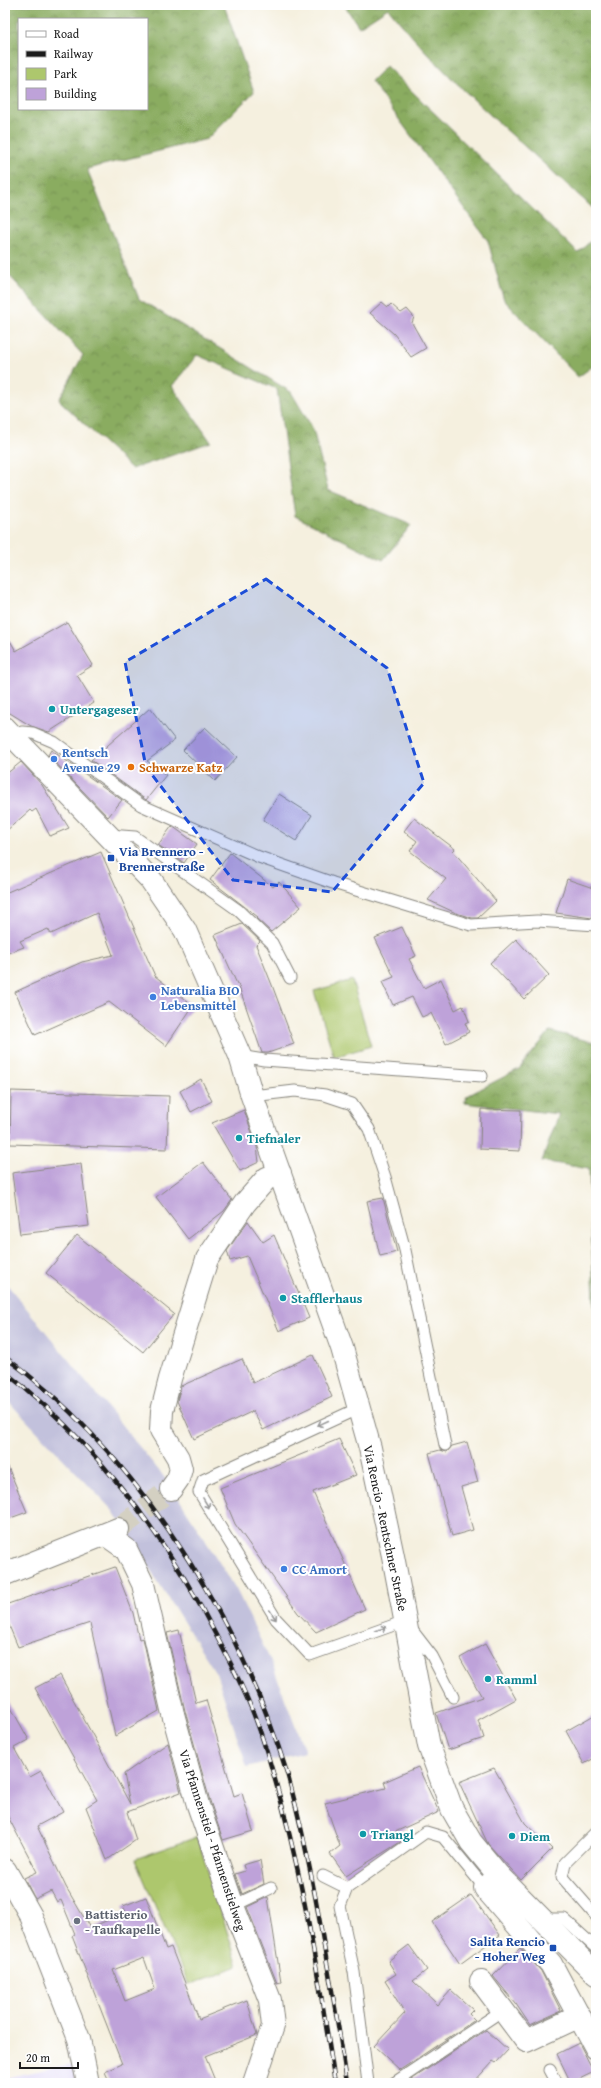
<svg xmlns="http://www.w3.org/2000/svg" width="601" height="2088" font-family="'Gentium Book Plus',serif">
  <defs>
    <pattern id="forest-crowns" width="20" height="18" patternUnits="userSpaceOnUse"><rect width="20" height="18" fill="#8aac60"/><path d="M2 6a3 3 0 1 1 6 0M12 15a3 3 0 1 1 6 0" fill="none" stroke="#708b4e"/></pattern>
  </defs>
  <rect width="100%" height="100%" fill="#fff"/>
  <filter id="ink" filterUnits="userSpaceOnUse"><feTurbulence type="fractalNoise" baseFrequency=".025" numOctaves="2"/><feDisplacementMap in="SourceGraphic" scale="8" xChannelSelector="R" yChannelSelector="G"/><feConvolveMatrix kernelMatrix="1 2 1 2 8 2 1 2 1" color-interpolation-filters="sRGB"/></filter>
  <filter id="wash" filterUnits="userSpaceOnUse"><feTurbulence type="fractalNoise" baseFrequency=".012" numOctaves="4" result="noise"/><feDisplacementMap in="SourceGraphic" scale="16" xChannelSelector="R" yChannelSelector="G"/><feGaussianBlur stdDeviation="0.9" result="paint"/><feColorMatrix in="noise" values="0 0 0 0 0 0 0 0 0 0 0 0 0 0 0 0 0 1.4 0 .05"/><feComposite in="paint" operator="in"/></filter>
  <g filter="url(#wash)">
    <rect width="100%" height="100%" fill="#f5f0df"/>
    <!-- built -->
    <polygon fill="#ddd5f6" points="76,2063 78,2083 5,2083 5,2078"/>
    <!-- industrial -->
    <polygon fill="#c2c1dc" points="5,1282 169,1483 236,1589 272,1664 305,1752 247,1767 216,1673 113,1511 5,1398"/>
    <!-- green -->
    <g fill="#adc76d" stroke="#647244">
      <polygon points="352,980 371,1046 334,1057 314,991"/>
      <polygon points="197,1837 238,1966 189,1985 135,1859"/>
    </g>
    <!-- forest -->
    <g fill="url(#forest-crowns)" stroke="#53643e" fill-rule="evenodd">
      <path d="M5,5H224L254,92L207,139L87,169L139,299L291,392L313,429L328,490L411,525L383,560L295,516L277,389L197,355L172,386L211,442L132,469L59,400L83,355L5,271ZM19,19H147V109H19Z"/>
      <path d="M344,5H596V211C525,145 448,83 388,8L359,27Z"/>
      <polygon points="386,66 578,253 596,236 596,364 578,377 504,300 488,241 371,81"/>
      <polygon points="550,1031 596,1043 596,1357 589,1169 542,1161 559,1114 464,1103 467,1096 519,1069"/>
    </g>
    <g id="blocks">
      <!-- building -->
      <g fill="#bea2d9" fill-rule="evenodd">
        <polygon points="382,302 388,307 391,304 401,313 407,309 414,317 412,323 426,348 411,357 394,334 370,313"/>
        <polygon points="67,622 93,665 77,675 94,703 49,732 31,726 5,710 5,632 16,651"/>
        <polygon points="150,708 175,740 147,761 166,775 146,800 91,760"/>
        <polygon points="205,727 237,757 215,781 183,750"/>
        <polygon points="51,750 122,800 108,817 48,755"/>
        <polygon points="21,762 42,785 69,828 50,836 36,809 32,812 30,810 5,832 5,775"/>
        <polygon points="279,794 312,815 296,841 263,820"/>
        <polygon points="414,818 455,849 453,851 496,901 478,918 472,918 456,913 428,900 446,879 410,851 417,841 404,831"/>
        <polygon points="172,826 197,844 184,863 158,845"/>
        <polygon points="101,852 155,976 193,1006 166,1046 109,1002 35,1035 15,992 82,962 113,955 97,913 51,934 48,929 20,941 24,947 5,954 5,893"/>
        <polygon points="230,853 273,887 279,882 301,907 271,932 256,918 258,917 210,880"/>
        <polygon points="567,879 596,889 596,904 592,918 556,913"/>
        <polygon points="242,924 260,941 256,945 272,985 294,1044 268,1053 262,1053 238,984 237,984 215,935"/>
        <polygon points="402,927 416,956 409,959 424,988 441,979 455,1010 463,1006 469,1021 465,1023 469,1032 446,1044 431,1013 422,1017 412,997 393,1005 382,982 394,977 375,938"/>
        <polygon points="516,939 549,975 524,999 490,963"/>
        <polygon points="201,1079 212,1101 191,1112 180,1091"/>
        <polygon points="11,1091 169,1096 167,1149 10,1144"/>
        <polygon points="481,1109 521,1110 520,1151 480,1149"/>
        <polygon points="244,1110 257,1147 259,1162 240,1171 212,1123"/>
        <polygon points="203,1162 232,1200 224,1211 188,1239 156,1197"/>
        <polygon points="81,1164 89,1226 20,1234 12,1173"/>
        <polygon points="383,1198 397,1252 380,1256 367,1201"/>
        <polygon points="248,1221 263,1242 274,1235 309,1318 279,1331 247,1256 230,1261 227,1251"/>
        <polygon points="77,1235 174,1314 143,1352 46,1273"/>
        <polygon points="313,1355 332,1397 263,1430 253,1411 194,1439 177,1401 181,1386 242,1359 253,1383"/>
        <polygon points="339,1439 356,1475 313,1492 365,1609 316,1632 298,1613 235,1524 220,1488"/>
        <polygon points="467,1442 478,1482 461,1487 473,1530 452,1536 429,1453 440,1450 447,1452 452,1446"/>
        <polygon points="5,1460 27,1512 5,1520"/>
        <polygon points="115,1567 133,1613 139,1639 143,1638 159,1711 115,1736 90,1623 18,1647 5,1616 5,1605"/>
        <polygon points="179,1630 196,1703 206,1700 234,1796 242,1793 253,1831 223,1840 210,1801 185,1711 167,1633"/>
        <polygon points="485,1644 516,1699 478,1720 484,1738 448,1750 436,1713 482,1697 460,1658"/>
        <polygon points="60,1675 130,1804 124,1774 168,1743 181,1792 127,1812 136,1840 107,1860 86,1807 97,1800 35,1688"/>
        <path d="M5,1697L29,1740L14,1748L30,1777L41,1771L63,1812L37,1826L66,1887L90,1928L126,1912L123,1906L146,1897L166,1949L171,1947L199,2019L247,2000L257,2035L205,2056L216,2083H110L105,2072L122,2064L72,1936L75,1934L61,1900L57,1902L51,1891L35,1899L24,1878L37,1872L5,1811ZM144,1958L155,1989L125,2001L113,1970Z"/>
        <polygon points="596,1714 596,1757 584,1764 566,1731"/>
        <polygon points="418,1767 439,1812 395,1832 402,1841 346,1876 330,1854 340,1846 325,1803 386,1788 384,1782"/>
        <polygon points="494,1768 525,1823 552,1849 521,1880 488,1844 459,1782"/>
        <polygon points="260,1860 264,1884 242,1894 235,1874 245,1871 243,1865"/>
        <polygon points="471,1895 500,1935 460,1964 432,1922"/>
        <polygon points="268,1897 281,1982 277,1983 247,1907"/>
        <polygon points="409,1945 427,1970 413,1981 438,2005 451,1990 473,2010 469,2014 475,2020 400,2070 374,2046 405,2013 385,1981 396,1974 388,1961"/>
        <polygon points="520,1948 541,1971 561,2011 530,2025 516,2004 493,1976"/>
        <polygon points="486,2030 508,2050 496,2063 493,2061 473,2083 414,2083 411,2080"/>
        <polygon points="579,2043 594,2072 571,2083 557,2054"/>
      </g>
    </g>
  </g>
  <g filter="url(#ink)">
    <use href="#blocks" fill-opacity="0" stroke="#88867e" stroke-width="1"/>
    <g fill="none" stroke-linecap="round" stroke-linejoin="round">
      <!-- minor-tunnel -->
      <polyline stroke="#d4d0c2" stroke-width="22" stroke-dasharray="22 11" stroke-linecap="butt" points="118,1529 171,1489"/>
      <defs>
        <g id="service">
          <polyline points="14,738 22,732 33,733 54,742 141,805 259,857 333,883 471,925 537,921 596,925"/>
          <polyline points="109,835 135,837 238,910 272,943 290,978"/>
          <polyline points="240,1056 264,1060 482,1076"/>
          <polyline points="252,1096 295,1091 325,1095 352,1104 369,1129 385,1177 405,1250 445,1445"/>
          <polyline points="359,1408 203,1480 199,1492 276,1619 310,1655 405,1621 432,1656 453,1697"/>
          <polyline points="596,1832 565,1863 562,1877 596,1916"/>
          <polyline points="323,1876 347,1888"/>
          <polyline points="233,1906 271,1888"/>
          <polyline points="542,1919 564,1919 596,1948"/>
          <polyline points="550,2070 557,2083"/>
          <polyline points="368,2083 354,1972 340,1906 347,1888 426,1832 443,1837 485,1888"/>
          <polyline points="394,2083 503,2010"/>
        </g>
        <g id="minor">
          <polyline points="171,1489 178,1479 181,1469 178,1458 161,1430 162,1411 170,1379 207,1259 245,1203 267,1178 280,1173"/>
          <polyline points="106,1535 126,1549 143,1584 173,1714 198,1805 233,1906 270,2000 273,2026 254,2083"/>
          <polyline points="5,1574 118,1529"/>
          <polyline points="5,1870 31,1916 79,2039 88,2083"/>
          <polyline points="499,1876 485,1888 551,1964 596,2048"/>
          <polyline points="481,1981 526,2041 580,2016"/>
        </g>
        <polyline id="tertiary" points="5,728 151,880 185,930 240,1056 252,1096 342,1348 370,1448 393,1556 429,1746 452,1809 471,1842 499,1876 596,1974"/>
      </defs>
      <!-- service casing -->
      <use href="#service" stroke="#88867e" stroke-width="13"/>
      <!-- minor casing -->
      <use href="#minor" stroke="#88867e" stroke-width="24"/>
      <!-- tertiary casing -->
      <use href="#tertiary" stroke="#88867e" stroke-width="24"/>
      <!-- service -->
      <use href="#service" stroke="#fff" stroke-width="11"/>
      <!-- minor -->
      <use href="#minor" stroke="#fff" stroke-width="22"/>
      <!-- tertiary -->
      <use href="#tertiary" stroke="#fff" stroke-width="22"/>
      <defs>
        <g id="rail">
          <path d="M5,1357C136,1452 240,1620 287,1773C304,1832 315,1892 325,1952C333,1996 341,2039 347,2083"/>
          <path d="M5,1372C96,1443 166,1537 218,1639C234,1669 249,1699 260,1731C298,1844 317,1966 335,2083"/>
        </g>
      </defs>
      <!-- rail casing -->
      <use href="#rail" stroke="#1c1c1c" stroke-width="4.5"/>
      <!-- rail -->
      <use href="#rail" stroke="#fff" stroke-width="3" stroke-dasharray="9" stroke-linecap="butt"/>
    </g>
    <!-- one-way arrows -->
    <defs><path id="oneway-shaft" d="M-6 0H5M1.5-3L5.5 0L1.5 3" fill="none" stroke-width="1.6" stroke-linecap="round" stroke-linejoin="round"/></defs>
    <g stroke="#999">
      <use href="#oneway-shaft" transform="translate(323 1423) rotate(155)"/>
      <use href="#oneway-shaft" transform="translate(206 1503) rotate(59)"/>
      <use href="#oneway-shaft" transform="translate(273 1615) rotate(57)"/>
      <use href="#oneway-shaft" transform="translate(381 1629) rotate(-19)"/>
    </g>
  </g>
  <!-- marked area -->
  <path fill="#1d4ed8" fill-opacity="0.2" stroke="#1d4ed8" stroke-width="3" stroke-dasharray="8 5" stroke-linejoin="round" d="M266,579L387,668L424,783L332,892L233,880L146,767L125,662Z"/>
  <!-- markers -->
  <g fill="#0f9aa8" stroke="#fff" stroke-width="1.5">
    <circle cx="52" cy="709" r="4"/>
    <circle cx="239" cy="1138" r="4"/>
    <circle cx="283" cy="1298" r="4"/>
    <circle cx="488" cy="1679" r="4"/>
    <circle cx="363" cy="1834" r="4"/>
    <circle cx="512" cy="1836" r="4"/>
  </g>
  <g fill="#3f7fe0" stroke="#fff" stroke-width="1.5">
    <circle cx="54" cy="759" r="4"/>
    <circle cx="153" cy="997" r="4"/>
    <circle cx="284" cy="1569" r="4"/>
  </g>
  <circle fill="#e8710a" stroke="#fff" stroke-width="1.5" cx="131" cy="767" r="4"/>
  <g fill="#1a4fb4" stroke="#fff" stroke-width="1.5">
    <rect x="107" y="854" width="8" height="8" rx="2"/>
    <rect x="549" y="1944" width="8" height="8" rx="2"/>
  </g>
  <circle fill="#6b7280" stroke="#fff" stroke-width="1.5" cx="77" cy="1921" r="4"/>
  <g text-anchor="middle" stroke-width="4" stroke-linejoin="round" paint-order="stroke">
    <!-- culture labels -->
    <g font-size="13" font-weight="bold" fill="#0d838f" stroke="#fff" text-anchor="start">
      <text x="60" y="714">Untergageser</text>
      <text x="247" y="1143">Tiefnaler</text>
      <text x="291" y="1303">Stafflerhaus</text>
      <text x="496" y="1684">Ramml</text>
      <text x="371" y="1839">Triangl</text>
      <text x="520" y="1841">Diem</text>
    </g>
    <!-- shop labels -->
    <g font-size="13" font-weight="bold" fill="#366cbe" stroke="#fff" text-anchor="start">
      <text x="62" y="757">Rentsch<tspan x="62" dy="15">Avenue 29</tspan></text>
      <text x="161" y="995">Naturalia BIO<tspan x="161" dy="15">Lebensmittel</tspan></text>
      <text x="292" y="1574">CC Amort</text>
    </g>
    <!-- food labels -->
    <g font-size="13" font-weight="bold" fill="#c56008" stroke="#fff" text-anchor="start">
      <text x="139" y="772">Schwarze Katz</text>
    </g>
    <!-- transit labels -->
    <g font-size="13" font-weight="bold" fill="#164399" stroke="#fff" text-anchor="start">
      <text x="119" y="856">Via Brennero -<tspan x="119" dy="15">Brennerstraße</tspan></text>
      <text x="545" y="1946" text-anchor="end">Salita Rencio<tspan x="545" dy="15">- Hoher Weg</tspan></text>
    </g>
    <!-- street labels -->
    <g font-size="13" fill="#1c1c1c" stroke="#fff">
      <text transform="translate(386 1528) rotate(78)" y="5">Via Rencio - Rentschner Straße</text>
      <text transform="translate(213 1840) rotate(72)" y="5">Via Pfannenstiel - Pfannenstielweg</text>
    </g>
    <!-- worship labels -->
    <g font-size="13" font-weight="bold" fill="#5b616d" stroke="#fff" text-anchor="start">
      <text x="85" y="1919">Battisterio<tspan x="85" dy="15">- Taufkapelle</tspan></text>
    </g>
  </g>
  <!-- margin -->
  <rect width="601" height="2088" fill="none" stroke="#fff" stroke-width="20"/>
  <!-- legend -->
  <rect x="18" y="18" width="130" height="92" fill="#ffffff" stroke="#a4a4a4"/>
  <rect x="26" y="31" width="20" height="6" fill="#ffffff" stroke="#a4a4a4"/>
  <text x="54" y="38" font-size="12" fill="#1c1c1c">Road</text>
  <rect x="26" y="51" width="20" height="6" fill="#1c1c1c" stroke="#a4a4a4"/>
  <text x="54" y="58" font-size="12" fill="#1c1c1c">Railway</text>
  <rect x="26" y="68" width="20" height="12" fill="#adc76d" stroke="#a4a4a4"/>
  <text x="54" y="78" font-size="12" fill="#1c1c1c">Park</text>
  <rect x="26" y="88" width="20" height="12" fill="#bea2d9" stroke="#a4a4a4"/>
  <text x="54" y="98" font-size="12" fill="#1c1c1c">Building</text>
  <!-- scale -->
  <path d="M20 2062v6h58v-6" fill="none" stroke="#1c1c1c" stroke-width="2"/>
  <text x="26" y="2062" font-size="12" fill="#1c1c1c" stroke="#ffffff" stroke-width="3" paint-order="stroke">20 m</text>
</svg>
